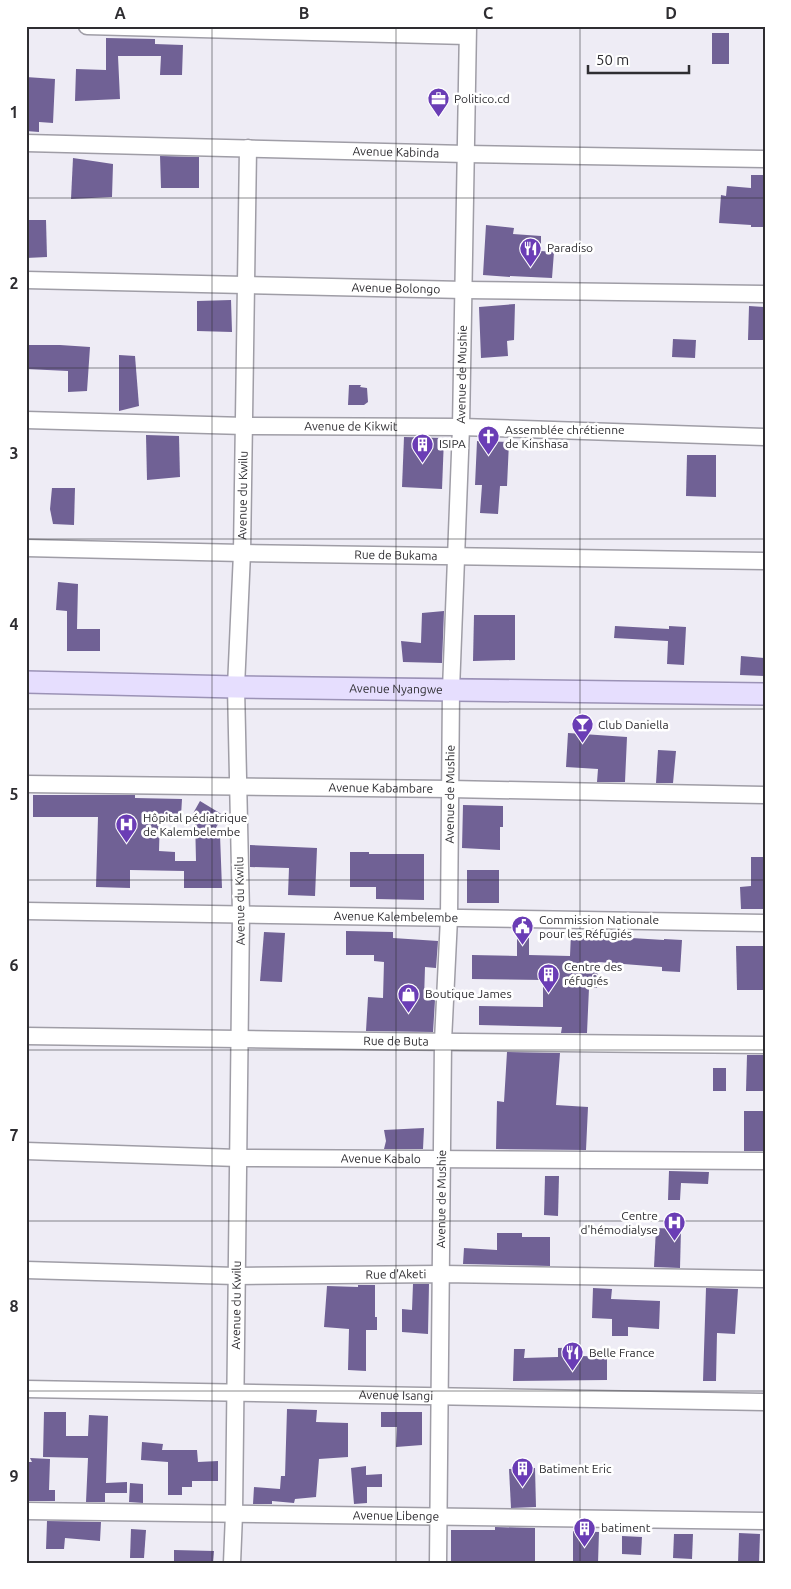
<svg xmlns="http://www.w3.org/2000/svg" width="791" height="1589" font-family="Ubuntu,sans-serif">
  <rect width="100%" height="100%" fill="#eeecf5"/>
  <!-- building -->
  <g fill="#706195">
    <rect x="712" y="33" width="17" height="31"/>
    <polygon points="106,38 155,39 155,44 183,45 182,75 160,75 161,56 118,56 120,99 75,101 76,69 106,70"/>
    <polygon points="26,77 55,79 53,123 39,122 39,132 26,131"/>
    <polygon points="160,156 199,157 199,188 161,188"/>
    <polygon points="73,158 113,164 112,197 71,199"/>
    <polygon points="751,175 765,175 765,227 751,227 751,225 719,223 721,195 726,196 727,186 751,188"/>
    <polygon points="26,220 46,220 47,257 26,258"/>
    <polygon points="486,225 514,228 513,234 541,236 541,251 554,252 552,278 510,276 510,277 483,275"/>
    <polygon points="231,300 232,332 197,331 197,301"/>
    <polygon points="515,304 514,340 507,341 508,356 481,358 479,307"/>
    <polygon points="749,306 765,307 765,340 748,340"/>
    <polygon points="673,339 696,340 695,358 672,357"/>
    <polygon points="26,345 60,345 90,347 87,391 68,392 68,371 26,369"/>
    <polygon points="119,355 135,356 139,406 119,411"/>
    <polygon points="349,385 361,385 360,387 367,388 368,402 364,405 348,405"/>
    <polygon points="146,435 179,436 180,477 147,480"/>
    <polygon points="404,437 444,438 442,489 402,487"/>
    <polygon points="477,441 509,442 507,486 500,486 498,514 480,513 482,485 475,485"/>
    <polygon points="687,455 716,455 716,497 686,496"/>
    <polygon points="52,488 75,488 74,525 53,524 50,509"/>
    <polygon points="58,582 78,584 77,629 100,629 100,651 67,651 67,611 56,610"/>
    <polygon points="444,611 442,663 403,662 401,641 421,643 422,613"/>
    <polygon points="474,615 515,615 515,660 473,661"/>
    <polygon points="615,626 669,629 669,626 686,627 684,665 667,664 668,641 614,638"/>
    <polygon points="741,656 765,658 765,676 740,675"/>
    <polygon points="568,733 627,737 625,782 597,782 598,769 566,767"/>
    <polygon points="658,750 676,751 673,783 656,783"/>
    <polygon points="33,795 135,795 135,798 182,799 181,816 160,816 159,851 175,852 175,861 196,861 195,817 191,817 200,801 223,815 212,835 220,835 222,888 184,888 184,871 130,870 130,888 96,887 98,817 33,817"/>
    <polygon points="463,805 503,806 503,827 500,827 500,850 462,848"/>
    <polygon points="250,845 317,848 315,896 288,895 289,868 250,867"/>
    <polygon points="350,852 369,852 369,854 424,854 424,900 376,899 376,887 350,887"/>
    <polygon points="751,857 765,857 765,909 741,909 740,887 751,886"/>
    <rect x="467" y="870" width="32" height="33"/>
    <polygon points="346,931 393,932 393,938 438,941 436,968 425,967 424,999 435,1000 433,1032 366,1031 368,997 383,998 384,962 374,961 374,955 346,955"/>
    <polygon points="264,932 285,933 282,982 260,981"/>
    <polygon points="571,933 599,933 599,936 664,940 664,939 682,940 680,972 662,971 662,967 598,962 597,988 589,988 587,1033 561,1033 562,1027 479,1025 479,1006 543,1007 543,980 472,979 472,955 517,956 517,938 529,938 529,955 570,956"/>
    <polygon points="736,946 765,946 765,990 737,990"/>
    <polygon points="507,1052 560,1053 556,1105 588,1107 586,1150 496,1149 497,1101 504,1102"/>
    <polygon points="747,1055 765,1055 765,1091 746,1091"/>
    <rect x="713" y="1068" width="13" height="23"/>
    <rect x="744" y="1111" width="21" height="40"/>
    <polygon points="424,1128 423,1149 384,1149 386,1141 384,1130"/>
    <polygon points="669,1171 709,1172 708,1184 681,1183 680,1200 668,1200"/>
    <polygon points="545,1176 559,1176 558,1216 544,1215"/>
    <polygon points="656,1228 681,1229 680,1268 654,1267"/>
    <polygon points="497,1233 522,1233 522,1237 550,1237 550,1266 463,1264 464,1248 497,1250"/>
    <polygon points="413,1284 429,1284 428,1334 402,1332 402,1309 412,1310"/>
    <polygon points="358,1285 375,1285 375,1317 377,1317 377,1330 366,1330 366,1371 348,1370 349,1329 324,1327 327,1286 358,1287"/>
    <polygon points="593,1288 612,1289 611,1299 660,1301 659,1329 628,1327 628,1336 612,1336 612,1319 592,1318"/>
    <polygon points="706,1288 738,1289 735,1334 717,1333 716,1381 703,1381"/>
    <polygon points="582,1347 582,1356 607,1357 607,1380 513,1381 514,1349 525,1349 524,1358 558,1357 558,1348"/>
    <polygon points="287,1409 317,1410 316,1422 348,1423 348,1457 319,1459 316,1497 295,1499 294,1503 272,1501 272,1504 253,1504 254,1487 280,1489 281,1476 285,1476"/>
    <polygon points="44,1412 66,1412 66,1436 88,1436 89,1415 108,1416 106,1483 127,1482 127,1493 105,1493 105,1502 86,1502 88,1458 43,1457"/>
    <polygon points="381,1412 422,1412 422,1445 396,1447 397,1427 381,1427"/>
    <polygon points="142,1442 163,1444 162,1450 197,1450 198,1462 218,1461 218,1481 192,1481 192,1487 182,1487 182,1495 168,1495 168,1462 141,1460"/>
    <polygon points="30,1458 50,1459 49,1490 55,1490 55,1501 26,1501 26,1462 32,1462"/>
    <polygon points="366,1466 366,1475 382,1474 382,1487 367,1487 367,1503 354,1504 351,1468"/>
    <polygon points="535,1468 536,1507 511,1508 509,1469"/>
    <polygon points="130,1483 143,1484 143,1503 129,1502"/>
    <polygon points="47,1521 101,1522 100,1541 65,1538 64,1549 46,1549"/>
    <polygon points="495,1527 535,1528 535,1563 451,1563 451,1530 495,1530"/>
    <polygon points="131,1529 146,1530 144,1558 130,1558"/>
    <polygon points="573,1531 599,1532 598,1563 573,1563"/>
    <polygon points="739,1533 760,1534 759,1563 738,1563"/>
    <polygon points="674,1534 693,1534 692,1559 673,1558"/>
    <polygon points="622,1536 642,1537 641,1555 622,1554"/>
    <polygon points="174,1550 214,1551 213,1563 174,1563"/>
  </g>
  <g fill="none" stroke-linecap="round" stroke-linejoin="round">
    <defs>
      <g id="minor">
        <polyline points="87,26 467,36"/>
        <path id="s1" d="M26,143L466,154L765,159"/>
        <path id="s2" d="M26,280L464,290L765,294"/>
        <path id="s3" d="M26,420L245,426L461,427L765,437"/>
        <path id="s4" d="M26,548L242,553L765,561"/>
        <path id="s5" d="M26,784L450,789L765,795"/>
        <path id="s6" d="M26,911L765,923"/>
        <path id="s7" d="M26,1036C272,1041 519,1042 765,1045"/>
        <path id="s8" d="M26,1151L238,1158L765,1161"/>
        <path id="s9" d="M26,1270L236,1276L441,1274L765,1279"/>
        <path id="s10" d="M26,1389L765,1402"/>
        <path id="s11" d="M26,1511L765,1521"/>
        <path id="s12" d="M232,1563L234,1514L241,914L236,687L242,553L248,148"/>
        <path id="s13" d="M438,1563L443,1041L449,918L451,690L461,427L468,26"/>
      </g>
      <g id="major">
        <path id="s14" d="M26,682L236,687L765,694"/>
      </g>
    </defs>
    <!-- minor casing -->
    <use href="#minor" stroke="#9f9da6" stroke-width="19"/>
    <!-- major casing -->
    <use href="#major" stroke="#9b92b6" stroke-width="24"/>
    <!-- minor -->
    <use href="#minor" stroke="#fff" stroke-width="16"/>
    <!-- major -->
    <use href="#major" stroke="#e6defe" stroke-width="21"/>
  </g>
  <!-- grid -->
  <path fill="none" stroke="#2e2d31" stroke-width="1" stroke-opacity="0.55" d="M212,26V1563M396,26V1563M580,26V1563M26,198H765M26,368H765M26,539H765M26,709H765M26,880H765M26,1050H765M26,1221H765M26,1391H765"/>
  <!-- icons -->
  <defs>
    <symbol id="office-pin" viewBox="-11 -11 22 30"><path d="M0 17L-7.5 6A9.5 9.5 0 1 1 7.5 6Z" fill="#6a3db5" stroke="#fff"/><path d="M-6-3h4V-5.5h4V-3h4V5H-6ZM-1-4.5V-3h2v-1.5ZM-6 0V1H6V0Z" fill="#fff"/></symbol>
    <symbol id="restaurant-pin" viewBox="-11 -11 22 30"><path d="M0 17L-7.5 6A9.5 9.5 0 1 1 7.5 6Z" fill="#6a3db5" stroke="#fff"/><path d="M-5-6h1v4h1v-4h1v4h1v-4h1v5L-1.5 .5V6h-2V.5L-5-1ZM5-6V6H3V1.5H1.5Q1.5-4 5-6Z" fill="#fff"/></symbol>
    <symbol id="church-pin" viewBox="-11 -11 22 30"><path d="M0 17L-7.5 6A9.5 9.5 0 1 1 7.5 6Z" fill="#6a3db5" stroke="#fff"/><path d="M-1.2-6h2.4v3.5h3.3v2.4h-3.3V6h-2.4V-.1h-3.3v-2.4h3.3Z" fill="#fff"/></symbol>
    <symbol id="building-pin" viewBox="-11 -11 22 30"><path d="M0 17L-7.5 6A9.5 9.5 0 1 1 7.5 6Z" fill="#6a3db5" stroke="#fff"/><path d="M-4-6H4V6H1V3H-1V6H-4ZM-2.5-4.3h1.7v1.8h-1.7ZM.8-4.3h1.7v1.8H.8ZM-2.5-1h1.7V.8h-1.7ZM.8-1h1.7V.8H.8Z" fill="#fff"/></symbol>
    <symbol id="bar-pin" viewBox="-11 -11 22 30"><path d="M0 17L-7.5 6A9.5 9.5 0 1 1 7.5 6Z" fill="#6a3db5" stroke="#fff"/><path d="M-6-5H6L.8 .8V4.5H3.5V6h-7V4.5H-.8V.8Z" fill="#fff"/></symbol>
    <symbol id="hospital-pin" viewBox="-11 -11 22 30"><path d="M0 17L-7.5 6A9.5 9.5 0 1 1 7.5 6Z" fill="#6a3db5" stroke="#fff"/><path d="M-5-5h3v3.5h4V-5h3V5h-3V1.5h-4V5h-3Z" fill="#fff"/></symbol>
    <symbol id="civic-pin" viewBox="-11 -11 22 30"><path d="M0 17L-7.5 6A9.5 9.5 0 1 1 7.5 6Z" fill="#6a3db5" stroke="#fff"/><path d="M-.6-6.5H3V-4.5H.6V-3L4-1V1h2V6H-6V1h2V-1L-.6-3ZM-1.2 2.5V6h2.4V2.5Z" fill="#fff"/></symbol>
    <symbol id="shop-pin" viewBox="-11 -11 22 30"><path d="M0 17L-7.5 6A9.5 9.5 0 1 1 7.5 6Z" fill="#6a3db5" stroke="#fff"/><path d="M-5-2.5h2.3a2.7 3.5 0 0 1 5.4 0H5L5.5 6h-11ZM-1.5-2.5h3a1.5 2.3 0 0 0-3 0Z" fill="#fff"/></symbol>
  </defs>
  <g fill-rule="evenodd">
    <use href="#office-pin" x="426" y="86" width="25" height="34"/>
    <use href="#restaurant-pin" x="518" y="236" width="25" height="34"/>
    <use href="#church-pin" x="476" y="424" width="25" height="34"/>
    <use href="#building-pin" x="410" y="432" width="25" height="34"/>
    <use href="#bar-pin" x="570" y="712" width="25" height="34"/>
    <use href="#hospital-pin" x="114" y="812" width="25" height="34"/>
    <use href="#civic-pin" x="510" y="914" width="25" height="34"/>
    <use href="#building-pin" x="536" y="962" width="25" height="34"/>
    <use href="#shop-pin" x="396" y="982" width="25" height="34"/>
    <use href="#hospital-pin" x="662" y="1210" width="25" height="34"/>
    <use href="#restaurant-pin" x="560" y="1340" width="25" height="34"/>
    <use href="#building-pin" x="510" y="1456" width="25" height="34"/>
    <use href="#building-pin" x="572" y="1516" width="25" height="34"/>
  </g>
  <g text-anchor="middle" stroke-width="5" stroke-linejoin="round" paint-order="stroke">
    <!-- poi labels -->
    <g font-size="12" fill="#2e2d31" stroke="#fff" text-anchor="start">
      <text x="454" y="103">Politico.cd</text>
      <text x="547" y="252">Paradiso</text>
      <text x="505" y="434">Assemblée chrétienne<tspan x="505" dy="14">de Kinshasa</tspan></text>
      <text x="439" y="448">ISIPA</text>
      <text x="598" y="729">Club Daniella</text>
      <text x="143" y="822">Hôpital pédiatrique<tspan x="143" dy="14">de Kalembelembe</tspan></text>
      <text x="539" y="924">Commission Nationale<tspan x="539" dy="14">pour les Réfugiés</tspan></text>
      <text x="564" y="971">Centre des<tspan x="564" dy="14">réfugiés</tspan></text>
      <text x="425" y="998">Boutique James</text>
      <text x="658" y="1220" text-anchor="end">Centre<tspan x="658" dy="14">d'hémodialyse</tspan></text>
      <text x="589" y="1357">Belle France</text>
      <text x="539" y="1473">Batiment Eric</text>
      <text x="601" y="1532">batiment</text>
    </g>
    <!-- street labels -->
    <g font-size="12" fill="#2e2d31" stroke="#fff">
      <text dy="4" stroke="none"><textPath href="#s1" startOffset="370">Avenue Kabinda</textPath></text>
      <text dy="4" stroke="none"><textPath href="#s2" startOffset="370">Avenue Bolongo</textPath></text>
      <text dy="4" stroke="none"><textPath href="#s13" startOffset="1189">Avenue de Mushie</textPath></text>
      <text dy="4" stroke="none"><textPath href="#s3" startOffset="325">Avenue de Kikwit</textPath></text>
      <text dy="4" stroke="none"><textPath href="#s12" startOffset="1068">Avenue du Kwilu</textPath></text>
      <text dy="4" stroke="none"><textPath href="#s4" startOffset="370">Rue de Bukama</textPath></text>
      <text dy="4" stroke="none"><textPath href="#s14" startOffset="370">Avenue Nyangwe</textPath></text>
      <text dy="4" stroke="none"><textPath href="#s5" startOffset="355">Avenue Kabambare</textPath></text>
      <text dy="4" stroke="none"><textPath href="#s13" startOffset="769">Avenue de Mushie</textPath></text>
      <text transform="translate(240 901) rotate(-91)" y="4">Avenue du Kwilu</text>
      <text dy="4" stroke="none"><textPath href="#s6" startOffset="370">Avenue Kalembelembe</textPath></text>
      <text dy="4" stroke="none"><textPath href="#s7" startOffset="370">Rue de Buta</textPath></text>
      <text dy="4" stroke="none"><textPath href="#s8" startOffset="355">Avenue Kabalo</textPath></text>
      <text dy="4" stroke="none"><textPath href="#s13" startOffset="364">Avenue de Mushie</textPath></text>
      <text dy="4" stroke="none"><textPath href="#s9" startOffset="370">Rue d'Aketi</textPath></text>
      <text dy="4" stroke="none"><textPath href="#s12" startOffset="258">Avenue du Kwilu</textPath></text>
      <text dy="4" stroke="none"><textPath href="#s10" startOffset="370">Avenue Isangi</textPath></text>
      <text dy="4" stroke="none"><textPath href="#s11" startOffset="370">Avenue Libenge</textPath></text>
    </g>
  </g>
  <!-- border -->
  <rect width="791" height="1589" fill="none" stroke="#ffffff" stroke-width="55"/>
  <!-- scale -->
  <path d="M588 65v8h101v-8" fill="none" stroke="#2e2d31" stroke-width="2.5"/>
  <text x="596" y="65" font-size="15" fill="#2e2d31" stroke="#ffffff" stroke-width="4" paint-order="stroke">50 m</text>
  <rect x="28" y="28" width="736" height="1534" fill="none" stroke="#2e2d31" stroke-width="2"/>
  <g font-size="16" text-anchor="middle" font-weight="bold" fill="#2e2d31">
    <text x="120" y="19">A</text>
    <text x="304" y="19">B</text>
    <text x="488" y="19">C</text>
    <text x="671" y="19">D</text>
    <text x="14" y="118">1</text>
    <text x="14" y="289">2</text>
    <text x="14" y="459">3</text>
    <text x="14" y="630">4</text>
    <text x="14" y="800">5</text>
    <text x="14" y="971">6</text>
    <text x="14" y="1141">7</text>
    <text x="14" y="1312">8</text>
    <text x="14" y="1482">9</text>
  </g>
</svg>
